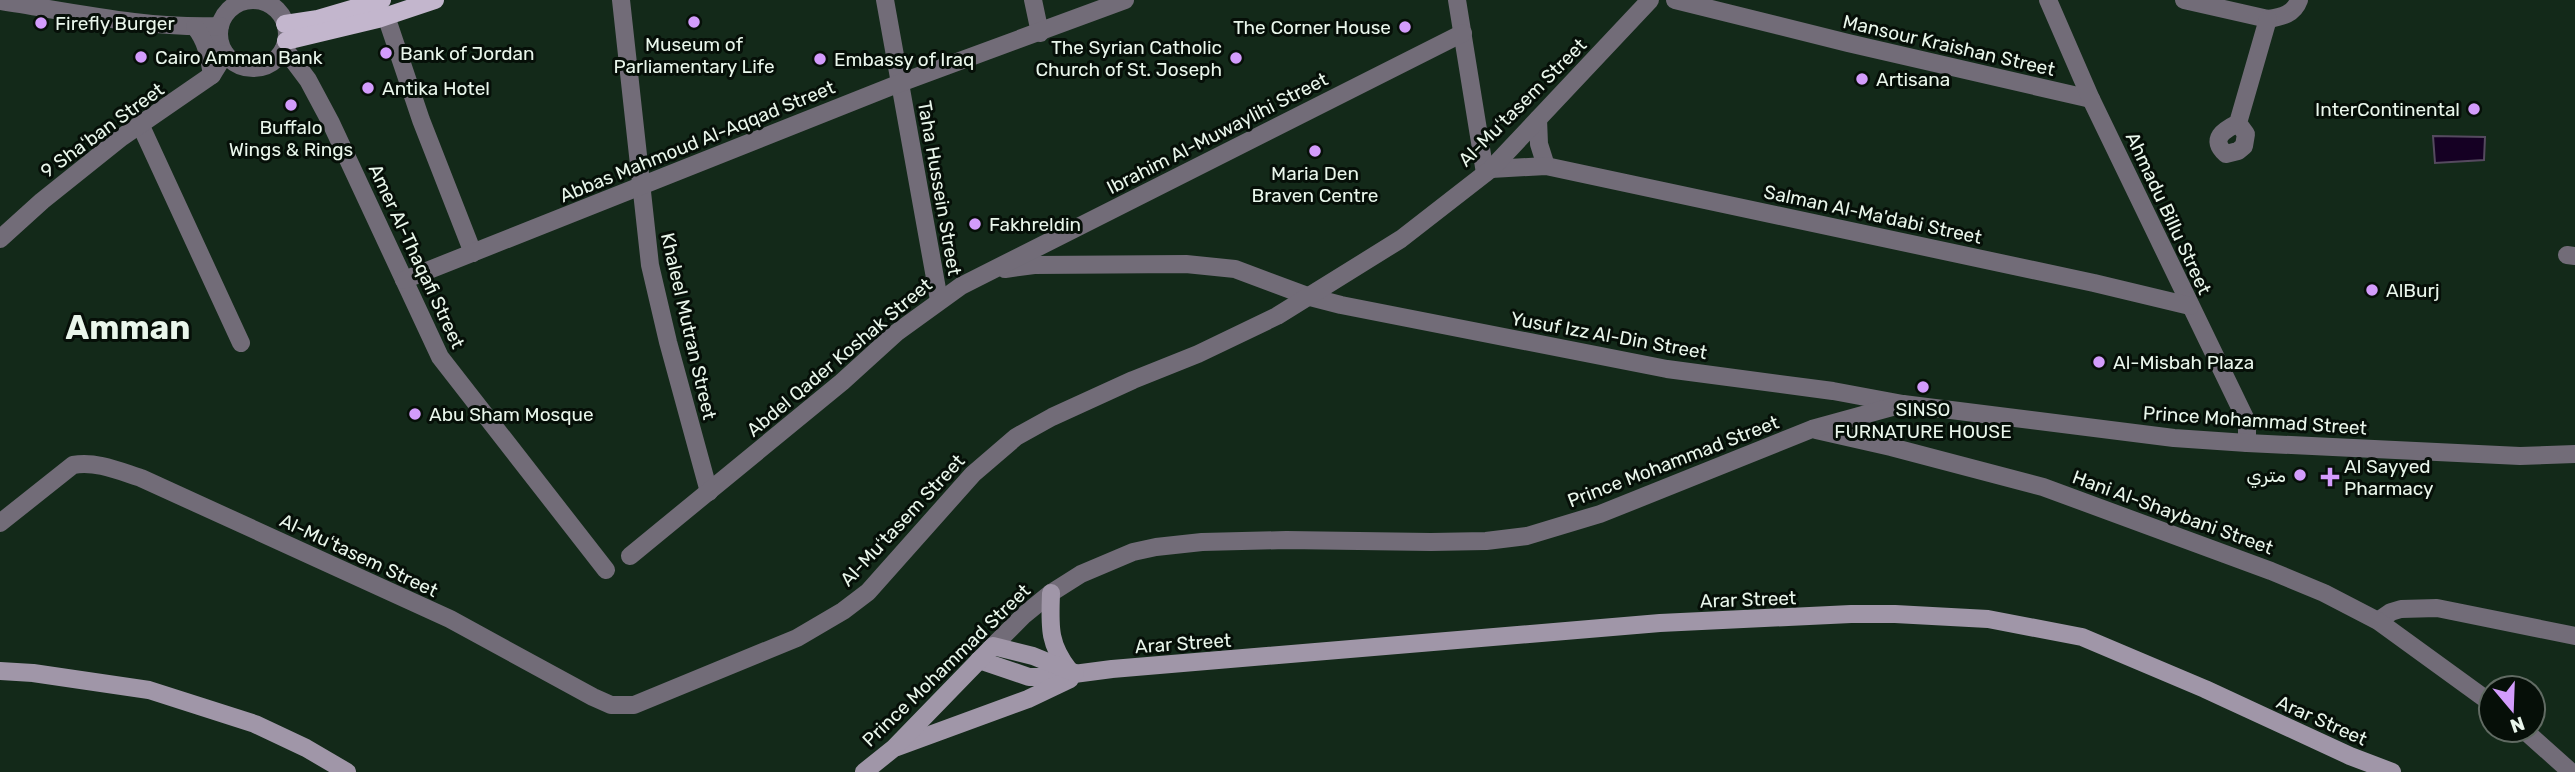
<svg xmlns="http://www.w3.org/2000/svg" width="2575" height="772" font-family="Rubik,'Noto Sans Arabic',sans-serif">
  <rect width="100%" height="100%" fill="#132919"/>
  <!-- water -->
  <polygon fill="#150023" stroke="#554a5f" stroke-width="2" points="2433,136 2485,137 2484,160 2435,163"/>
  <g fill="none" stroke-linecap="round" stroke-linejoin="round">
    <!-- minor -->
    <g stroke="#726c78" stroke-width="18">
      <polyline points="621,0 650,265 668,342 709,492"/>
      <polyline points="885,0 939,300"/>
      <polyline points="1033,0 1040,33"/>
      <polyline points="1457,0 1485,173"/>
      <polyline points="1675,0 1848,43 2091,99"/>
      <polyline points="2048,0 2091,99 2247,422 2247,443"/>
      <path d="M2184,0L2268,19C2282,17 2294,14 2299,0"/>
      <circle cx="253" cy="34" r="34"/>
      <polyline points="386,16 421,120 473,253"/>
      <polyline points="284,48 308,80 331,123 440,357 606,570"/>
      <polyline points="1538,119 1539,144 1546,166"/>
      <path d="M2238,123L2246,134L2244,146L2238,151L2226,154C2209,139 2224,130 2238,123L2268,19"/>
      <polyline points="140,124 241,343"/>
      <polyline points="1491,169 1546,166 2094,283 2190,306"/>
      <polyline points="2567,255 2575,256"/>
      <polyline points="1005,269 1034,265 1186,264 1235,269 1310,297 1341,305 1667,369 1833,391 1903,404"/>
      <polyline points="404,280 900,83 1125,0"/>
      <path d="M0,523L73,465C97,461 119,471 141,478L450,619L593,697L611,705H634L797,638L843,611L868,592L973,474L1016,437L1052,417L1133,380L1198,354L1277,316L1401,239L1491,169L1650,0"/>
      <polyline points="630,556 842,382 896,333 961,286 1463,33"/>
      <polyline points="2378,621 2391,612 2401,609 2437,608 2575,636"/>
    </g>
    <!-- tertiary -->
    <g stroke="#726c78" stroke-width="18">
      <path d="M0,1C72,12 147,29 220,26"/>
      <path d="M195,27C207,42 209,57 212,75"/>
      <polyline points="0,239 42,201 122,137 212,75 225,54"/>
      <polyline points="1816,430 1891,447 2043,487 2271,571 2324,593 2378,621 2491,703"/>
      <polyline points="993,646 1024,615 1051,593 1081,574 1133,552 1156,547 1202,542 1286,540 1431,542 1486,541 1527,536 1600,514 1812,429 1903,404 2174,438 2247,443 2520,456 2575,454"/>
      <polyline points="2524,730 2571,772"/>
    </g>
    <!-- secondary -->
    <g stroke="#a096a8" stroke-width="18">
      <path d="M1051,593C1050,626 1048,643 1069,670"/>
      <polyline points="979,660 1029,677 1051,677 1112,669 1660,623 1851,614 1895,614 1988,619 2082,637 2205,689 2350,756 2392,772"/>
      <polyline points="0,671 33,673 149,690 255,724 306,748 347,772"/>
      <polyline points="897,747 1028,699 1070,679"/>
      <polyline points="864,772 894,748 993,646 1033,656 1075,673"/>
    </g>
    <!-- primary -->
    <g stroke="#c3b6cd" stroke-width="18">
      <polyline points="285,24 318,19 382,0"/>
      <polyline points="286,41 378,19 435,0"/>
    </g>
  </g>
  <!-- markers -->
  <g fill="#d39cfc" stroke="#060f08" stroke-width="2.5">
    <circle cx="694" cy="22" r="7"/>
    <circle cx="41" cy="23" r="7"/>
    <circle cx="1405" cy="27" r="7"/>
    <circle cx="386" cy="53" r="7"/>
    <circle cx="141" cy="57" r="7"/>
    <circle cx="1236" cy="58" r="7"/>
    <circle cx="820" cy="59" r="7"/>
    <circle cx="1862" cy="79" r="7"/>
    <circle cx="368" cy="88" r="7"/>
    <circle cx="291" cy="105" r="7"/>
    <circle cx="2474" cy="109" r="7"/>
    <circle cx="1315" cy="151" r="7"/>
    <circle cx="975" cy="224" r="7"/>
    <circle cx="2372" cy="290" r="7"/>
    <circle cx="2099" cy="362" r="7"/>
    <circle cx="1923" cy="387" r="7"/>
    <circle cx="415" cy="414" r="7"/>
    <circle cx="2300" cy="475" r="7"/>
    <path d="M2326.5 466.5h7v7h7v7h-7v7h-7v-7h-7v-7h7z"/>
  </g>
  <g text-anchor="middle" stroke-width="6" stroke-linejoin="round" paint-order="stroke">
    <!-- poi labels -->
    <g font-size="19" fill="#e9f6eb" stroke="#060f08" text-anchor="start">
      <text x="55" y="30">Firefly Burger</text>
      <text x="1391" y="34" text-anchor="end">The Corner House</text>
      <text x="694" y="51" text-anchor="middle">Museum of<tspan x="694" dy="22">Parliamentary Life</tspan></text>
      <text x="1222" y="54" text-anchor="end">The Syrian Catholic<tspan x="1222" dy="22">Church of St. Joseph</tspan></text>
      <text x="400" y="60">Bank of Jordan</text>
      <text x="155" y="64">Cairo Amman Bank</text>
      <text x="834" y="66">Embassy of Iraq</text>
      <text x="1876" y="86">Artisana</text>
      <text x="382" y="95">Antika Hotel</text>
      <text x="2460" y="116" text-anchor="end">InterContinental</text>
      <text x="291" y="134" text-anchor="middle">Buffalo<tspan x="291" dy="22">Wings &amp; Rings</tspan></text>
      <text x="1315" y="180" text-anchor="middle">Maria Den<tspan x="1315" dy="22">Braven Centre</tspan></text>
      <text x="989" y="231">Fakhreldin</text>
      <text x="2386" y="297">AlBurj</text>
      <text x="2113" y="369">Al-Misbah Plaza</text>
      <text x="1923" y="416" text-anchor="middle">SINSO<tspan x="1923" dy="22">FURNATURE HOUSE</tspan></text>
      <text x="429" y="421">Abu Sham Mosque</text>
      <text x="2344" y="473">Al Sayyed<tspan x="2344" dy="22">Pharmacy</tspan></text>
      <text x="2286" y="482" text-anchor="end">متري</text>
    </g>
    <!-- street labels -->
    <g font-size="19" fill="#e9f6eb" stroke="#060f08">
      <text transform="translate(1949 45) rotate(13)" y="7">Mansour Kraishan Street</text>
      <text transform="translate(1522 102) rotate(-45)" y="7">Al-Muʻtasem Street</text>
      <text transform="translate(102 130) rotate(-36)" y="7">9 Shaʻban Street</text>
      <text transform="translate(1217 133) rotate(-27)" y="7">Ibrahim Al-Muwaylihi Street</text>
      <text transform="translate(697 141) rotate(-22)" y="7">Abbas Mahmoud Al-Aqqad Street</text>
      <text transform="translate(940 188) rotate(80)" y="7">Taha Hussein Street</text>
      <text transform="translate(2169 213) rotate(65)" y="7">Ahmadu Billu Street</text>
      <text transform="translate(1873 214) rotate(12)" y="7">Salman Al-Ma'dabi Street</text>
      <text transform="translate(417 256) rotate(65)" y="7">Amer Al-Thaqafi Street</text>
      <text transform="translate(689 326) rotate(77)" y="7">Khaleel Mutran Street</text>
      <text transform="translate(1609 335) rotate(10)" y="7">Yusuf Izz Al-Din Street</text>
      <text transform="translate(839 357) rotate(-40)" y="7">Abdel Qader Koshak Street</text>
      <text transform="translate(2255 420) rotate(4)" y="7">Prince Mohammad Street</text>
      <text transform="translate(1673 461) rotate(-21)" y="7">Prince Mohammad Street</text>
      <text transform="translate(2173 512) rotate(20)" y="7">Hani Al-Shaybani Street</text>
      <text transform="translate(902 520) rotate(-47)" y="7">Al-Muʻtasem Street</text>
      <text transform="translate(359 555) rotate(25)" y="7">Al-Muʻtasem Street</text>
      <text transform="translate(1748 599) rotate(-2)" y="7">Arar Street</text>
      <text transform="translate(1183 643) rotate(-4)" y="7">Arar Street</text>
      <text transform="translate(946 665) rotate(-44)" y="7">Prince Mohammad Street</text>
      <text transform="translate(2322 720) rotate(24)" y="7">Arar Street</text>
    </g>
    <!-- town labels -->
    <g font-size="33" font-weight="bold" fill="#e9f6eb" stroke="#060f08">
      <text x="128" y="339">Amman</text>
    </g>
  </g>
  <!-- north arrow -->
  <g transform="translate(2512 709) rotate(161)"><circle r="33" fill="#060f08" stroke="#616b63" stroke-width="2"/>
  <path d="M0-5L12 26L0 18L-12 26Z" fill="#d39cfc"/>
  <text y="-10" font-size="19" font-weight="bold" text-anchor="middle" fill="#e9f6eb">N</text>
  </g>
</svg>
